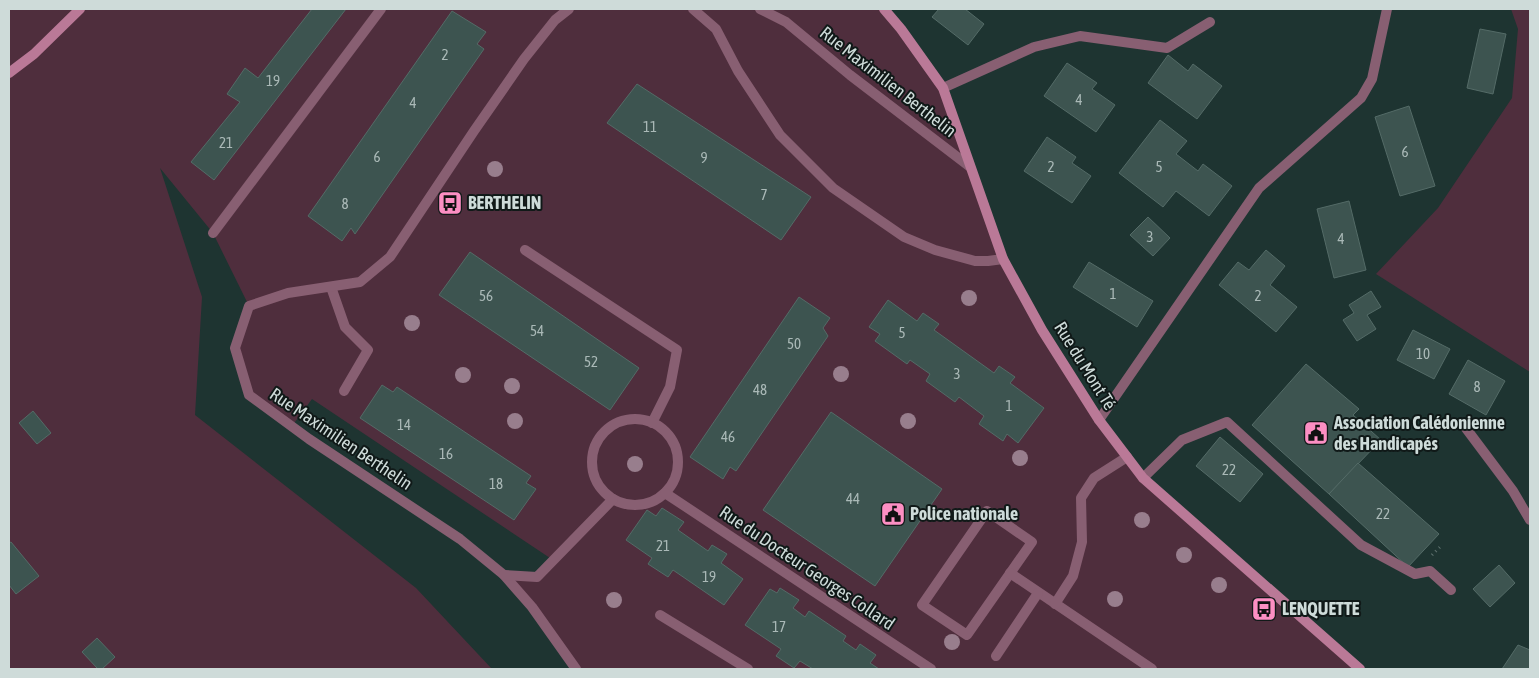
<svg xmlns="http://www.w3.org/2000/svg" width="1539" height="678" font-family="'Asap Condensed',sans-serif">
  <rect width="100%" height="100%" fill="#1e3431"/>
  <!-- green -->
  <g fill="#4f2e3d">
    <polygon points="9,9 884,9 943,88 1003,259 1042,330 1143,478 1360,669 576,669 504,575 537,577 553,560 312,399 292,426 249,395 235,348 249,306 213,233 160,168 202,297 195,415 416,588 492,669 9,669"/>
    <polygon points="1511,9 1530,9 1530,372 1376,274 1438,208 1512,98 1518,29"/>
  </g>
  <!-- building -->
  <g fill="#3d5450" stroke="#546b67">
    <polygon points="312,9 346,9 214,180 191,162 240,102 227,94 245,68 258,78"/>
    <polygon points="939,9 965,9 984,24 968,45 932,17"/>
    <polygon points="452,11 486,32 477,44 484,49 355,234 351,228 342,241 308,216"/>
    <polygon points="1480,29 1506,34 1493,94 1467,88"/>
    <polygon points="1168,55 1188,71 1193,64 1222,86 1197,119 1148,83"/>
    <polygon points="1067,63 1097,83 1092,89 1115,105 1096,132 1044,96"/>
    <polygon points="637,84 811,197 781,240 607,123"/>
    <polygon points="1409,106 1435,186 1400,196 1375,117"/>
    <polygon points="1160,120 1187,141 1176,154 1198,171 1203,164 1232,186 1209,216 1176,191 1163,207 1119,173"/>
    <polygon points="1047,137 1076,157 1072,163 1091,176 1072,203 1024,171"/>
    <polygon points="1349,201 1366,270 1334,278 1317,209"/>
    <polygon points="1148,217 1170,238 1153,256 1130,235"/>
    <polygon points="1266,250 1285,266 1270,285 1297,307 1276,332 1219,285 1238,262 1249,270"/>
    <polygon points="470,252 639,368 610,410 439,295"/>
    <polygon points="1089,262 1153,301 1137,327 1073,287"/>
    <polygon points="1371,291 1381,307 1367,315 1376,329 1357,341 1343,320 1354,313 1349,305"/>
    <polygon points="799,297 830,318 823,328 828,336 736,471 730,467 723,479 690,457"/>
    <polygon points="888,300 917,321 923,313 939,324 934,330 994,373 999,366 1015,377 1010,383 1044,408 1018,443 1007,434 1003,441 979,424 984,416 959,397 955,402 926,381 930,374 910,360 907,364 875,341 880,334 869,327"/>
    <polygon points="1413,330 1450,349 1434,379 1397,360"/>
    <polygon points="1468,360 1505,381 1486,415 1449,394"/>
    <polygon points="1306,364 1359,409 1353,415 1381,440 1329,494 1252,425"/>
    <polygon points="382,385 393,392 397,387 531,476 526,483 536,489 514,520 360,418"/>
    <polygon points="33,411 51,433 37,444 19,423"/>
    <polygon points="831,412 942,489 875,586 763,510"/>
    <polygon points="1220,437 1263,474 1240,502 1196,466"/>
    <polygon points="1358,463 1439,534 1408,567 1329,494"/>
    <polygon points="662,508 684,522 678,530 708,551 712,545 727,554 721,563 743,579 724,605 673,570 668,577 648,564 652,558 626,540 647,510 656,516"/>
    <polygon points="11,542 39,576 16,594 9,585 9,543"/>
    <polygon points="1499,565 1515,583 1490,607 1473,589"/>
    <polygon points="780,588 799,600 793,608 805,617 809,611 846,636 843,641 856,650 860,644 876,655 870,663 879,669 813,669 800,661 794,668 776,656 781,649 745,625 770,589 777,593"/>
    <polygon points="97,638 115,657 102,669 98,669 82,652"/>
    <polygon points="1518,645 1530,650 1530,669 1502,669"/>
  </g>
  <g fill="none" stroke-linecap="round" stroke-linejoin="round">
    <!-- path -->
    <polyline stroke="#607370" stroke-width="3" stroke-dasharray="1 4" stroke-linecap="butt" points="1432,555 1442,545"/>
    <!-- lane -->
    <g stroke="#885f72" stroke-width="10">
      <polyline points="943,88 1034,47 1080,36 1167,48 1210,22"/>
      <polyline points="331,287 345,327 368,350 344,391"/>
      <polyline points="1099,420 1259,188 1361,98 1372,79 1387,9"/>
      <polyline points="1143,478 1182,440 1227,422 1361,545 1415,574 1430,571 1451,590"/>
      <polygon points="987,511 1032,542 967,635 922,605"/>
      <polyline points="1010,573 1152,669"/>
      <polyline points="996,656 1038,593"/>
    </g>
    <!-- street -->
    <g stroke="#885f72" stroke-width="10">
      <polyline points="569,9 555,20 524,59 474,131 390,257 360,282 288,293 249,306 235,348 249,395 309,439 460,539 504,575 532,607 576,669"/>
      <polyline points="693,9 716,29 738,71 780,135 833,188 904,237 935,250 975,261 988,261 1003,259"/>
      <polyline points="760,9 786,22 850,75 969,166"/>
      <polyline points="213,233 381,9"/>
      <polyline points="525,250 677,350 670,387 652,423"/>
      <circle cx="635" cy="462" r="43"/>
      <polyline points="1465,427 1513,491 1530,520"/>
      <polyline points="665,493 931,669"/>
      <polyline points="504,575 537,577 613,499"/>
      <polyline points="1055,604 1073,576 1082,542 1081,498 1094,478 1127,457"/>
      <polyline points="660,615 748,669"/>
    </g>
    <!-- secondary -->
    <g stroke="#ba7997" stroke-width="10">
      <polyline points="884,9 901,29 943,88 1003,259 1042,330 1099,420 1143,478 1360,669"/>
      <polyline points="9,73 34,54 80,9"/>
    </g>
  </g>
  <!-- trees -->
  <g fill="#987e8d">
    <circle cx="495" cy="169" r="8"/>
    <circle cx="969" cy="298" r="8"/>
    <circle cx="412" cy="323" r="8"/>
    <circle cx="841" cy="374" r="8"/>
    <circle cx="463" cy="375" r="8"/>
    <circle cx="512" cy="386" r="8"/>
    <circle cx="515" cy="421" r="8"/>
    <circle cx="908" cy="421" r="8"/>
    <circle cx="1020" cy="458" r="8"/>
    <circle cx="635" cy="464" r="8"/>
    <circle cx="1142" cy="520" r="8"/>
    <circle cx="1184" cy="555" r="8"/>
    <circle cx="1219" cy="585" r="8"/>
    <circle cx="1115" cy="599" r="8"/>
    <circle cx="614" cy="600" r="8"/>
    <circle cx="952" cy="642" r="8"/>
  </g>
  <!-- icons -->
  <defs>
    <symbol id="bus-square" viewBox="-11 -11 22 22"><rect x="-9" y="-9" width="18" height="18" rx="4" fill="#fc8fc3" stroke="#101918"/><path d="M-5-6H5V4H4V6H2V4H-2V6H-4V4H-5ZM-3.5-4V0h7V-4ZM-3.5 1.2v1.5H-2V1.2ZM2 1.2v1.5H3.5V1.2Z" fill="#111"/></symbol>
    <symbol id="civic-square" viewBox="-11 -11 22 22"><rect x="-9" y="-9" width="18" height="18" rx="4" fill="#fc8fc3" stroke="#101918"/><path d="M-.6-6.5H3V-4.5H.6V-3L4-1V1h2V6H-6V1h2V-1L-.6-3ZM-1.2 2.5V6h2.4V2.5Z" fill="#111"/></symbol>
  </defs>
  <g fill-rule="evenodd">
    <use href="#bus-square" x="436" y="189" width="28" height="28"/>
    <use href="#civic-square" x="1302" y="419" width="28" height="28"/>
    <use href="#civic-square" x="879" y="500" width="28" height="28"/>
    <use href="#bus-square" x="1250" y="595" width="28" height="28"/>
  </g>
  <g text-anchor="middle" stroke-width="4" stroke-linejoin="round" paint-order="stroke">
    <!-- number labels -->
    <g font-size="15" fill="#aab9b7">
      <text x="445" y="60">2</text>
      <text x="273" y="86">19</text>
      <text x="1079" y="105">4</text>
      <text x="413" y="108">4</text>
      <text x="650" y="132">11</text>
      <text x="226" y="148">21</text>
      <text x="1405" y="157">6</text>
      <text x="377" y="162">6</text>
      <text x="704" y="163">9</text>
      <text x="1051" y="172">2</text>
      <text x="1159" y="172">5</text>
      <text x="764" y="200">7</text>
      <text x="345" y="209">8</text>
      <text x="1150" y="242">3</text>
      <text x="1341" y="244">4</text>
      <text x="1113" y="299">1</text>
      <text x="486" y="301">56</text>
      <text x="1258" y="301">2</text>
      <text x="537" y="336">54</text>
      <text x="902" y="338">5</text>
      <text x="794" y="349">50</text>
      <text x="1423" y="359">10</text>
      <text x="591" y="367">52</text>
      <text x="957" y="379">3</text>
      <text x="1477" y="392">8</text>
      <text x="760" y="395">48</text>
      <text x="1009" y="411">1</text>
      <text x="404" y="430">14</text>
      <text x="728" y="442">46</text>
      <text x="446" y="459">16</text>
      <text x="1229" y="475">22</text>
      <text x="496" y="489">18</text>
      <text x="853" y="504">44</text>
      <text x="1383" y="519">22</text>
      <text x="663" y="551">21</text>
      <text x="709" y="582">19</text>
      <text x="779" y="632">17</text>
    </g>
    <!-- street labels -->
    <g font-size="18" fill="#cedbd9" stroke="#101918">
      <text transform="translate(888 82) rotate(38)" y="6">Rue Maximilien Berthelin</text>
      <text transform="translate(1085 366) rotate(58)" y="6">Rue du Mont Té</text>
      <text transform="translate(341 439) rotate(34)" y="6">Rue Maximilien Berthelin</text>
      <text transform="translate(807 568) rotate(34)" y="6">Rue du Docteur Georges Collard</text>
    </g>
    <!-- poi labels -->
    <g font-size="18" font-weight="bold" fill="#cedbd9" stroke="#101918" text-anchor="start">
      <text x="468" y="209">BERTHELIN</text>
      <text x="1334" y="429">Association Calédonienne<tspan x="1334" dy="21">des Handicapés</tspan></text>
      <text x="910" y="520">Police nationale</text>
      <text x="1282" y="615">LENQUETTE</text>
    </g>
  </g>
  <!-- border -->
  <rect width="1539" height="678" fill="none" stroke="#cedbd9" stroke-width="20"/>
</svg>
